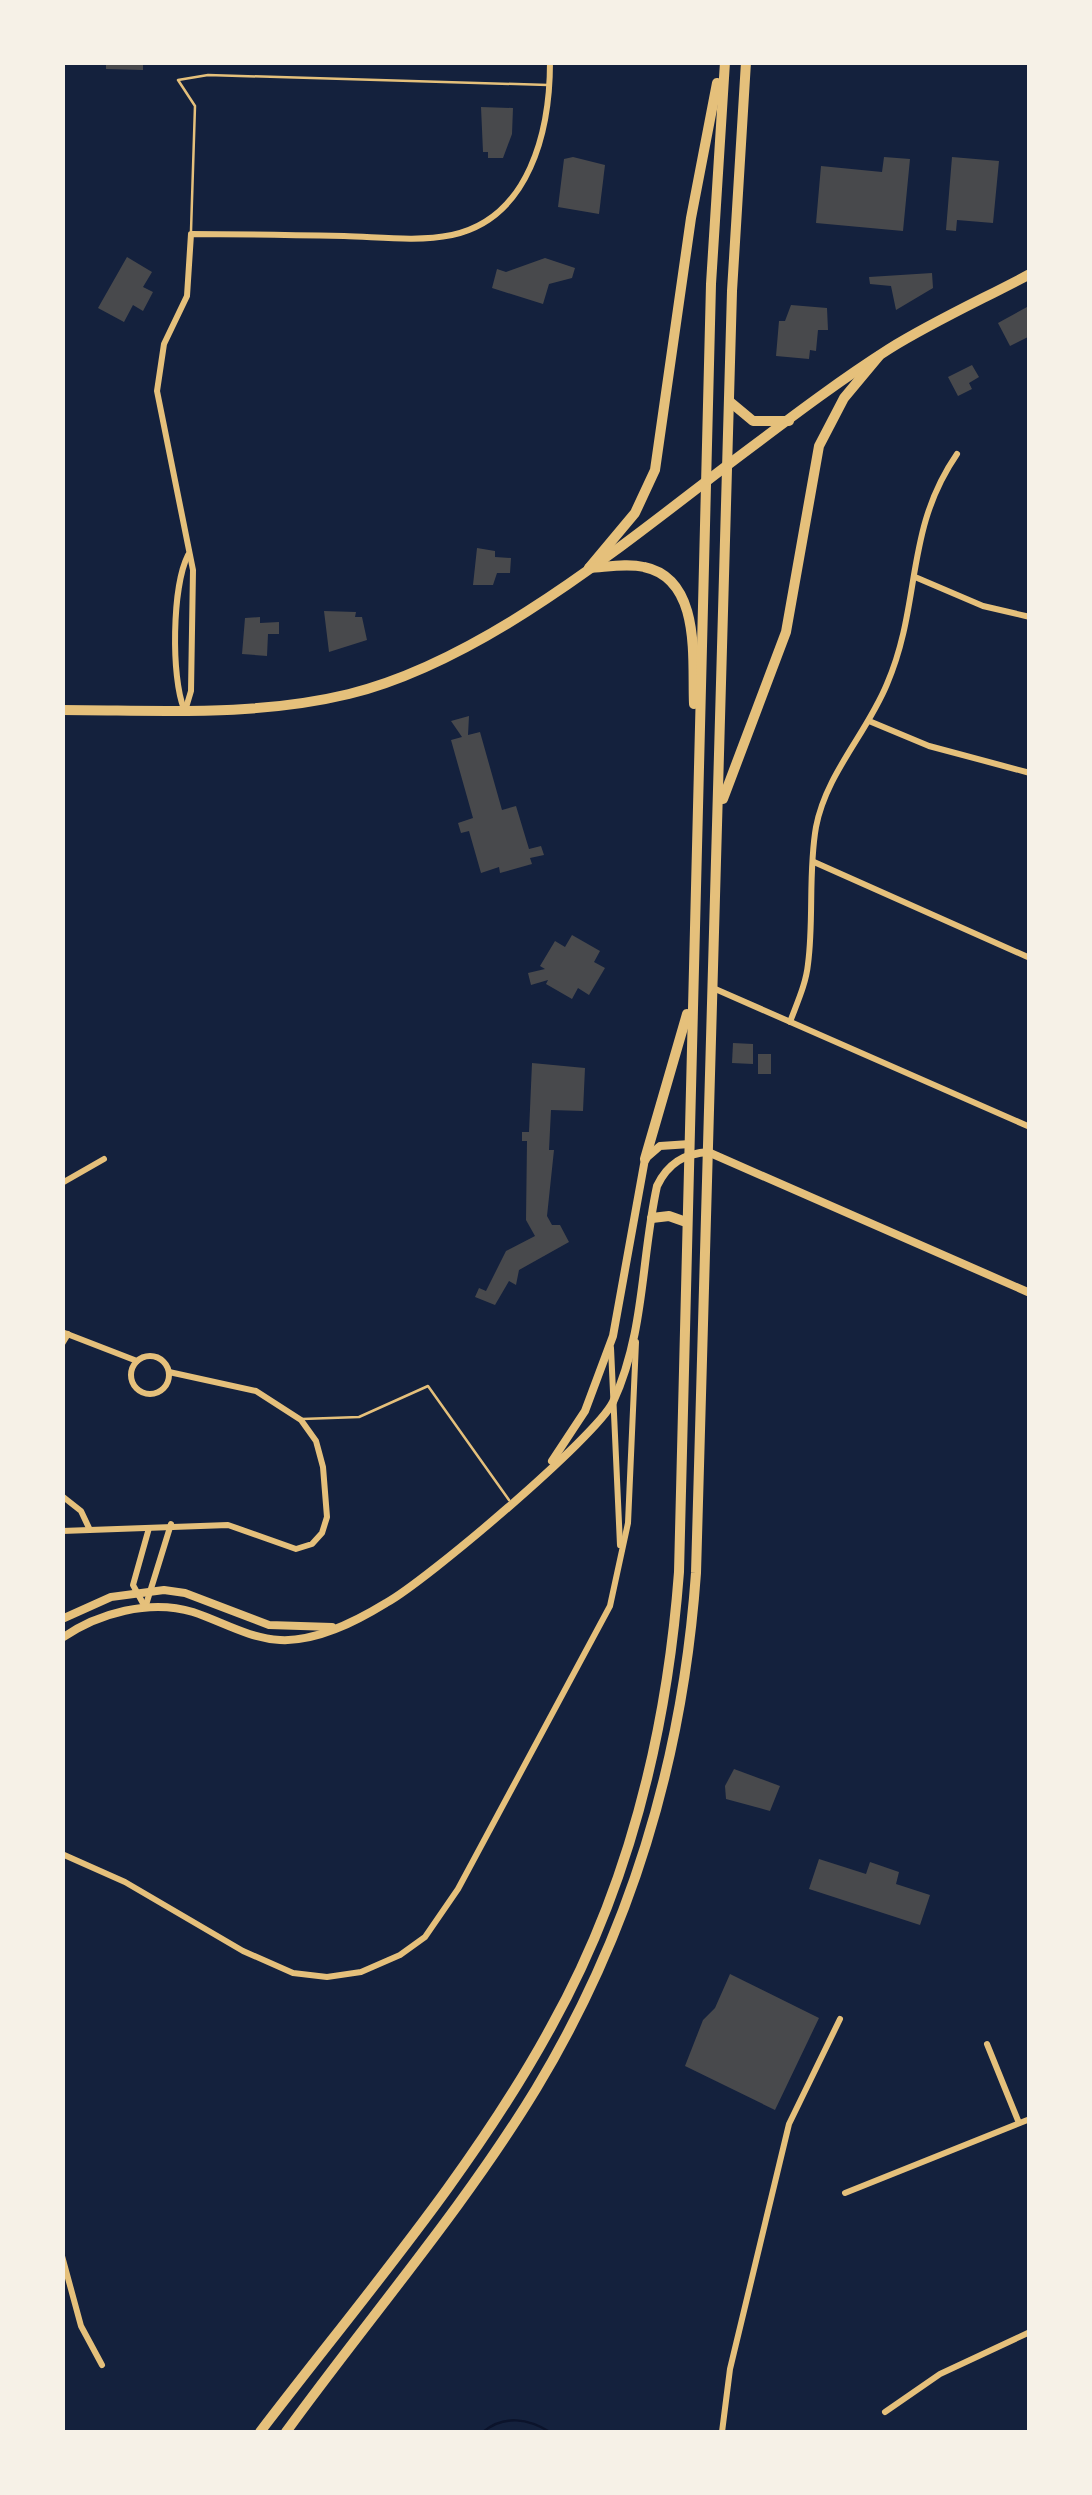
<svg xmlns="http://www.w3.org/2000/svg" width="1092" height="2495" font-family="Merriweather,serif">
  <rect width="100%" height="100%" fill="#14213d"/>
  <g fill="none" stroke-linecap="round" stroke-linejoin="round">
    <!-- stream -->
    <path stroke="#0b132b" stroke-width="2.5" d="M483,2432C504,2414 529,2419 550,2432"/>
  </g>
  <!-- building -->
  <g fill="#48494c">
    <polygon points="106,62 143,62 143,70 106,69"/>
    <polygon points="481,107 513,108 512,134 503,158 488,158 488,152 483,152"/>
    <polygon points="573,157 605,165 599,214 558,207 564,159"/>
    <polygon points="884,157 910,159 903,231 816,223 821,166 882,172"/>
    <polygon points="952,157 999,161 993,223 957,220 956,231 946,230"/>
    <polygon points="127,257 152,272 143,287 153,292 143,311 133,305 124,322 98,308"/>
    <polygon points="545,258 575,268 572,278 549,284 543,304 492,288 497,269 506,272"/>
    <polygon points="932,273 933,288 896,310 891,286 870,284 869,277"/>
    <polygon points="791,305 827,308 828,330 818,330 816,351 810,350 809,359 776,356 779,321 785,321"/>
    <polygon points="1027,307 1030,336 1010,346 998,323"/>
    <polygon points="972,365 979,377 969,383 972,389 958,396 948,377"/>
    <polygon points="477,548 495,551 495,557 511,558 510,573 497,573 493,585 473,585"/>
    <polygon points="324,611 356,612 355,617 362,617 367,640 329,652"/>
    <polygon points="260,617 260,623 279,622 279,634 268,634 267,656 242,654 245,618"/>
    <polygon points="469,716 468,735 480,732 502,810 516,806 529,849 541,846 544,855 530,858 532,864 500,873 499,867 481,873 469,831 461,833 458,823 473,818 451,740 462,737 451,721"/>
    <polygon points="572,935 600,951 594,962 605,968 589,995 578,988 572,999 546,984 548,980 531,985 528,973 545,969 540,966 555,941 565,947"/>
    <polygon points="733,1043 753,1044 753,1064 732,1063"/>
    <rect x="758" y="1054" width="13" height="20"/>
    <polygon points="532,1063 585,1068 583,1111 551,1110 549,1150 554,1150 547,1216 552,1225 560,1225 569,1242 519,1270 516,1285 509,1281 495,1305 475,1297 479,1288 486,1291 506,1251 535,1236 526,1220 527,1141 522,1141 522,1132 529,1132"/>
    <polygon points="734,1769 780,1786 770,1811 726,1799 725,1786"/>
    <polygon points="819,1859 866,1874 870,1862 899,1872 896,1884 930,1895 920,1925 809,1889"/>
    <polygon points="730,1974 819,2018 775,2110 685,2066 703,2020 715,2008"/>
  </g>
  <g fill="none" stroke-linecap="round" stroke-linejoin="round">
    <!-- service -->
    <g stroke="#e5c07b" stroke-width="2.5">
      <polyline points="191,231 195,106 178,80 208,75 548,85"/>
      <polyline points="302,1419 359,1417 428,1386 509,1500"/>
    </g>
    <!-- minor -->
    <g stroke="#e5c07b" stroke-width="6">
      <polyline points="915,577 983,606 1030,617"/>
      <path d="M184,709C171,677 172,587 188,555"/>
      <path d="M185,711L191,691L193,570L157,391L164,344L187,296L191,234C242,234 293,235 344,236C380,237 417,242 452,235C530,218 550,130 550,62"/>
      <polyline points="869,721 929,746 1030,773"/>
      <polyline points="814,862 1030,958"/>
      <polyline points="713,988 1030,1127"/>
      <path d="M790,1022C797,1003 806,984 808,964C814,919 808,872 816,827C826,774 867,733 887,684C922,602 904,531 957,454"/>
      <polyline points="62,1183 104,1159"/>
      <polyline points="62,1332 137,1361"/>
      <polyline points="62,1344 68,1334"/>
      <polyline points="611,1348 620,1545"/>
      <circle cx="150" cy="1375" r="19"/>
      <polyline points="62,1496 81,1511 89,1528"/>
      <polyline points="62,1531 228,1525 296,1549 312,1544 322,1533 327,1517 323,1467 316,1441 301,1420 256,1391 169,1372"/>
      <polyline points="145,1607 133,1585 149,1528"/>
      <polyline points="145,1608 171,1524"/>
      <polyline points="62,1854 125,1882 243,1951 293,1973 327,1977 361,1972 400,1955 425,1937 458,1889 610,1606 628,1523 636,1342"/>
      <polyline points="987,2044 1019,2123"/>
      <polyline points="845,2193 1030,2119"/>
      <polyline points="62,2256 81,2326 102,2365"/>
      <polyline points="885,2412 940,2374 1030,2332"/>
      <polyline points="722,2432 730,2369 789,2124 840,2019"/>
    </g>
    <!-- tertiary -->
    <g stroke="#e5c07b" stroke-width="8">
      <polyline points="708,1152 1030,1293"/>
      <polyline points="552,1461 585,1411 613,1336 645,1159 660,1146 690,1144"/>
      <polyline points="62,1619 111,1597 164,1590 185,1593 269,1625 332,1627"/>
      <path d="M62,1638C98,1613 150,1599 193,1612C223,1622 248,1638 280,1640C316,1642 355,1622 386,1603C426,1581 596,1437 613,1402C645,1333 641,1259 657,1186C668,1163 685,1153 709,1152"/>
    </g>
    <!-- primary -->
    <path stroke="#e5c07b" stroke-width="10" d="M62,710C159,710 254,717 349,694C483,661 621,546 729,464C781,425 834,384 889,349C934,321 983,299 1030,274"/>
    <!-- trunk -->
    <g stroke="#e5c07b" stroke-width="10">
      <polyline points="729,401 753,421 789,421"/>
      <polyline points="589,568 635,513 655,470 691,218 717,83"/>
      <path d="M589,568C607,567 627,563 644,567C702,579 692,660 694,704"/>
      <polyline points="723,799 786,632 819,446 844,398 879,356"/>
      <polyline points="645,1159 687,1014"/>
      <polyline points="652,1218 669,1216 686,1222"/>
      <path d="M260,2432C360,2301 472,2172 551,2027C629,1887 667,1732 679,1572L711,284L725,62"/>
      <path d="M286,2432C368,2319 463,2209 536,2089C632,1930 683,1757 696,1573L732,291L746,62"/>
    </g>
  </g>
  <!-- border -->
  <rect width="1092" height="2495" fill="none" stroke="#f6f1e7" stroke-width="130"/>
</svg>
